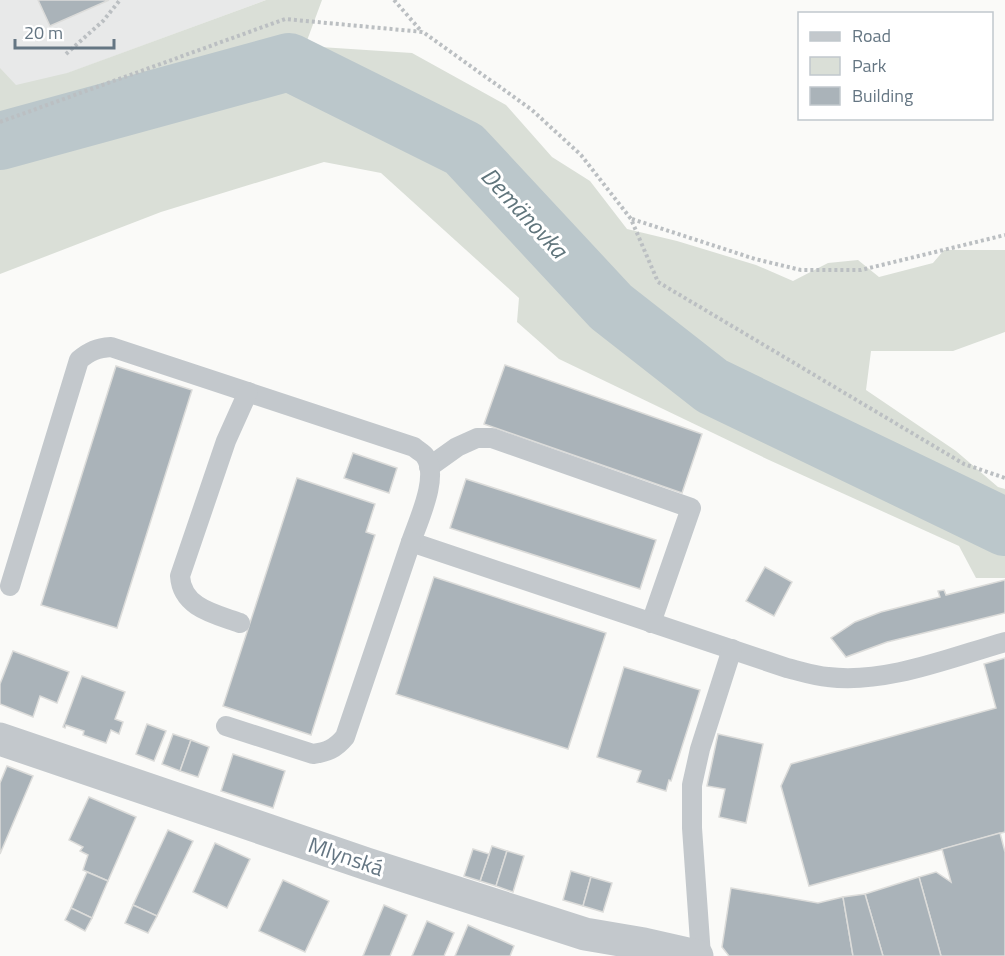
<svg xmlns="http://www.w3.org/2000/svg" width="1005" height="956" font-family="'Titillium Web',sans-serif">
  <rect width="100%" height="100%" fill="#fafaf8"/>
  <!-- built -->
  <polygon fill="#e8e9e9" points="0,0 266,0 0,98"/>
  <!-- green -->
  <polygon fill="#dadfd7" points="266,0 322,0 305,46 412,53 506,105 552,157 590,181 627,229 677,241 756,265 793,281 828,263 858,260 879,277 933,263 944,250 1005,250 1005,332 953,351 871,351 866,390 956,451 998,487 1005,489 1005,578 976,578 959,546 769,460 559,359 517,322 519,298 381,173 324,162 161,212 0,274 0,68 16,85 67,73"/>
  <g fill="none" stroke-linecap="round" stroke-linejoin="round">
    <!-- river -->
    <polyline stroke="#bbc7cb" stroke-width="58" points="0,141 289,62 464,149 611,307 712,386 1005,527"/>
  </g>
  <!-- building -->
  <g fill="#aab3b9" stroke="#dcdcda" stroke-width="1.5">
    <polygon points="38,0 109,0 50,26"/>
    <polygon points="505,365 702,434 682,493 484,424"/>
    <polygon points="116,366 192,390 117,628 41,605"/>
    <polygon points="353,453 397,468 389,493 344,478"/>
    <polygon points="297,478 375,504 366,532 375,535 311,735 223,706"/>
    <polygon points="466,479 656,540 640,589 450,528"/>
    <polygon points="765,567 792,582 774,616 746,601"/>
    <polygon points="434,577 606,633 568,749 396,694"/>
    <polygon points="1005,580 1005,613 887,642 846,657 831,638 855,622 881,612 940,597 938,591 944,590 946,595"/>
    <polygon points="13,651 69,672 57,703 40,696 33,717 0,704 0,684"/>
    <polygon points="1005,658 1005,832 809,886 781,786 791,764 996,708 984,664"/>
    <polygon points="624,667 700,690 671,781 669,780 666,791 637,782 641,771 597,757"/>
    <polygon points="82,676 125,692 115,719 123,722 119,734 111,730 106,743 83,735 84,731 66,725 65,728 63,727"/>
    <polygon points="147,724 166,731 154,761 136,754"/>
    <polygon points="173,734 191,740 180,771 162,764"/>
    <polygon points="718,734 763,744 746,823 719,817 725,789 707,786"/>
    <polygon points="191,740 209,747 198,777 180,771"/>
    <polygon points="233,754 285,771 273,808 221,791"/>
    <polygon points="7,766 33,776 0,854 0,783"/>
    <polygon points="89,797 136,817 108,881 83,870 88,855 80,851 83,847 69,840"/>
    <polygon points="168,830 193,841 157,916 133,905"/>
    <polygon points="1000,833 1005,852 1005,956 941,956 919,877 936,872 951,882 942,849"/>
    <polygon points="215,843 250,859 227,908 193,892"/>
    <polygon points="492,846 507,851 496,886 480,881"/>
    <polygon points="473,849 489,854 480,881 464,876"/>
    <polygon points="507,851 524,856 513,892 496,886"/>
    <polygon points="571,871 591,877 583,906 563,900"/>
    <polygon points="87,872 108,881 92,918 71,908"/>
    <polygon points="591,877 612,883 603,912 583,906"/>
    <polygon points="919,877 941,956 883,956 865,894"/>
    <polygon points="283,880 329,901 305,952 259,931"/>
    <polygon points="731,888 818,903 843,897 853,956 729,956 722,947"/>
    <polygon points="865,894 883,956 853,956 843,897"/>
    <polygon points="133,905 157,916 148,933 125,923"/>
    <polygon points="384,905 407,915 390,956 363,956"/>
    <polygon points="71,908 92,918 85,931 65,920"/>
    <polygon points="427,921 454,933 444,956 412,956"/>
    <polygon points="468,925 514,946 510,956 455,956"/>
  </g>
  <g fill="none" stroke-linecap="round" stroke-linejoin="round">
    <!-- path -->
    <g stroke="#bbbfc2" stroke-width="4" stroke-dasharray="3 3" stroke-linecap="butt">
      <polyline points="394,0 422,32"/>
      <polyline points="66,54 103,21 120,0"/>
      <polyline points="0,122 285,19 423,32 532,110 581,155 631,219 658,282 964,464 1005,478"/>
      <polyline points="632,219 755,259 801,270 861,270 1005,235"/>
    </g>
    <!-- lane -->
    <g stroke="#c3c8cc" stroke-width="20">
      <polyline points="429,467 457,447 477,438 492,438 691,508 651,623"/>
      <path d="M10,586L79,360C90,351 97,348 111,347L414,447C417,450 423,453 425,456C440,476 418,521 411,542L787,668C800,671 814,676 828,677C886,684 949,658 1005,642"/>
      <path d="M240,623C215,614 182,608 180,576L226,441L248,392"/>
      <path d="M226,726L313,754C327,752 335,749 345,737L411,542"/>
      <polyline points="701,956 692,828 692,785 700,749 732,649"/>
    </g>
    <!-- street -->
    <polyline stroke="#c3c8cc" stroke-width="33" points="0,739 367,864 585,934 644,944 697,956"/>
  </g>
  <g text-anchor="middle" stroke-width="6" stroke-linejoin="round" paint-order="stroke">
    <!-- street labels -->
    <g font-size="22" fill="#657683" stroke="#fff">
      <text transform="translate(346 856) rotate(19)" y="8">Mlynská</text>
    </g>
    <!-- water labels -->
    <g font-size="24" font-style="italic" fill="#60757c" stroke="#fff">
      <text transform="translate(524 213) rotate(47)" y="8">Demänovka</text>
    </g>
  </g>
  <!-- legend -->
  <rect x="798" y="12" width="195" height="108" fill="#ffffff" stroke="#c1c8cd" stroke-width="1.5"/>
  <rect x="810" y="32" width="30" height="9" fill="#c3c8cc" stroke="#c1c8cd" stroke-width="1.5"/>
  <text x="852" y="42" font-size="18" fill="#657683">Road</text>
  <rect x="810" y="57" width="30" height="18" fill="#dadfd7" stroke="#c1c8cd" stroke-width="1.5"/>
  <text x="852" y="72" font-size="18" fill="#657683">Park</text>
  <rect x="810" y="87" width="30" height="18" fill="#aab3b9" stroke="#c1c8cd" stroke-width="1.5"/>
  <text x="852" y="102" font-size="18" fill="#657683">Building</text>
  <!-- scale -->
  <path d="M15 39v9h99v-9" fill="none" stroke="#657683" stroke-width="3"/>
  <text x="24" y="39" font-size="18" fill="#657683" stroke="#ffffff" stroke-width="4.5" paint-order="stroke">20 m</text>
</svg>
